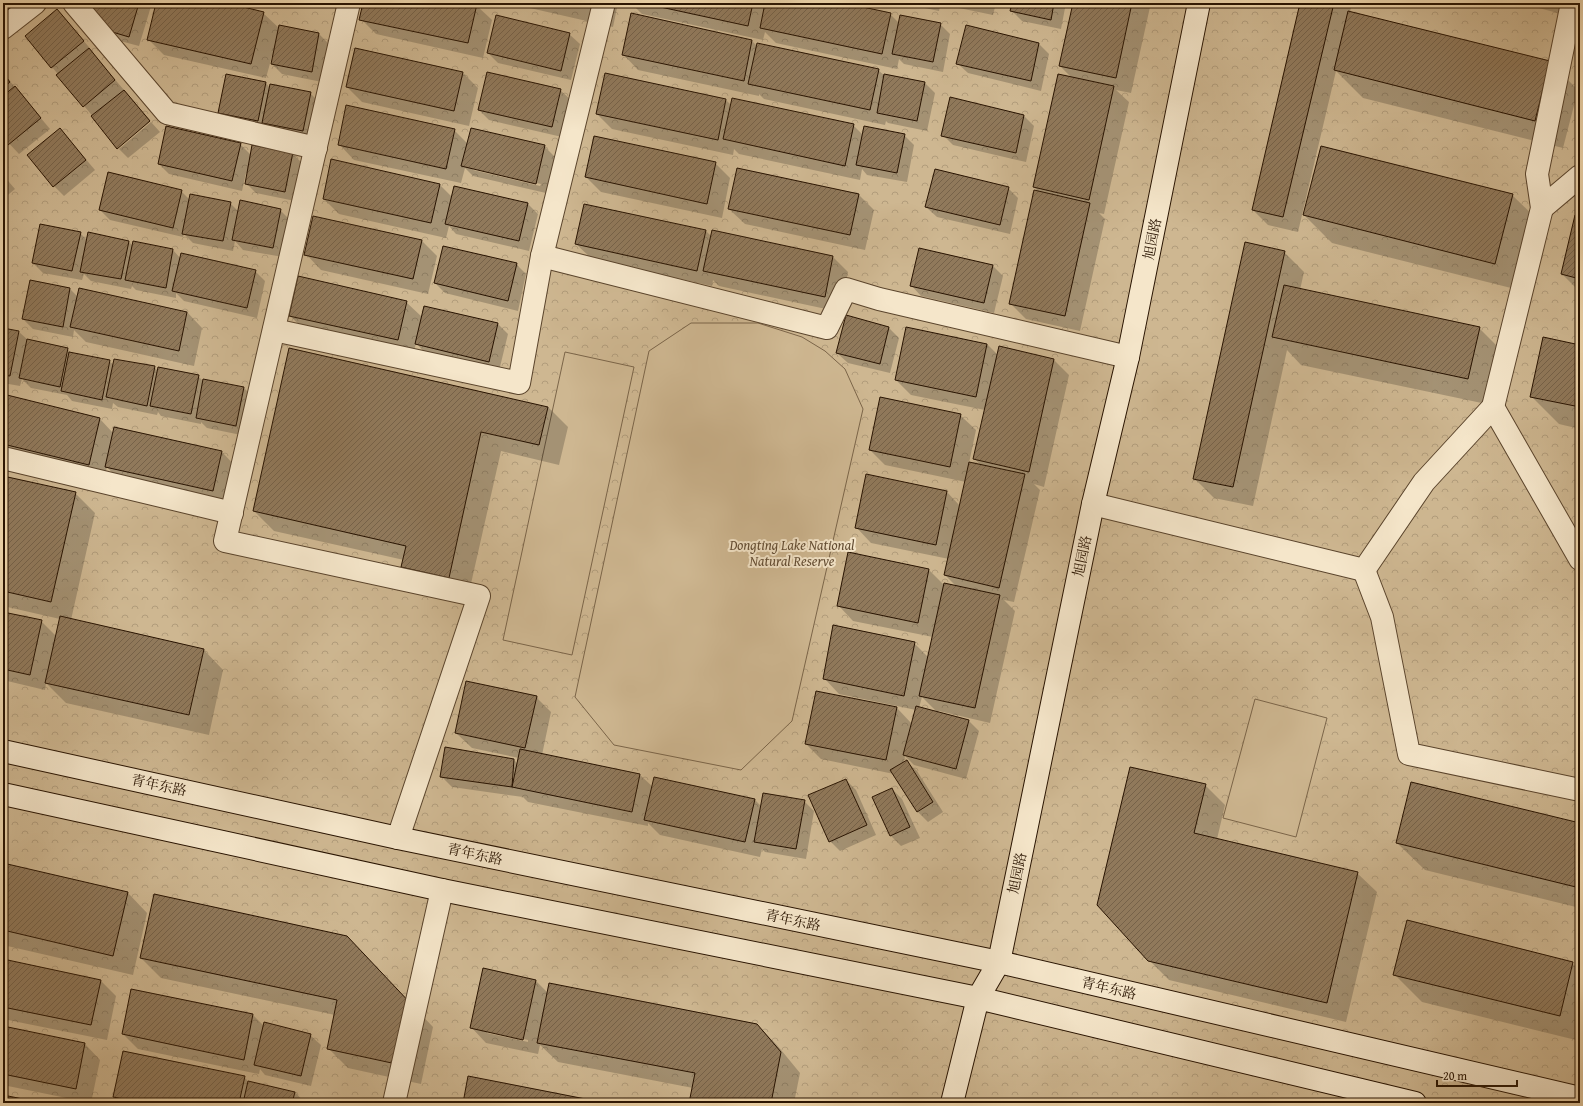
<svg xmlns="http://www.w3.org/2000/svg" width="1583" height="1106" font-family="'Gentium Book Plus','Noto Serif SC',serif">
  <defs>
    <pattern id="park-crowns" width="20" height="18" patternUnits="userSpaceOnUse"><rect width="20" height="18" fill="#ceb791"/><path d="M2 6a3 3 0 1 1 6 0M12 15a3 3 0 1 1 6 0" fill="none" stroke="#b19c7b"/></pattern>
    <pattern id="building-hatch" width="6" height="6" patternUnits="userSpaceOnUse"><rect width="6" height="6" fill="#90795b"/><path d="M-1 1l2-2M0 6l6-6M5 7l2-2" fill="none" stroke="#766249"/></pattern>
  </defs>
  <rect width="100%" height="100%" fill="#f0d8ae"/>
  <filter id="stains"><feTurbulence type="fractalNoise" baseFrequency=".005" numOctaves="4"/><feColorMatrix values="0 0 0 0 .2 0 0 0 0 .09 0 0 0 0 .02 0 0 0 .5 -.17"/></filter>
  <radialGradient id="worn" r=".72"><stop offset=".6" stop-color="#630" stop-opacity="0"/><stop offset="1" stop-color="#630" stop-opacity=".3"/></radialGradient>
  <!-- park -->
  <rect fill="url(#park-crowns)" stroke="#7b6549" x="3" y="3" width="1577" height="1100"/>
  <!-- pitch -->
  <g fill="#ceb791" stroke="#7b6549">
    <polygon points="691,323 758,323 802,337 825,351 845,369 863,409 792,721 741,770 614,745 575,697 649,351"/>
    <polygon points="565,352 634,367 572,655 503,640"/>
    <polygon points="1255,699 1327,718 1296,837 1223,818"/>
  </g>
  <!-- shadow -->
  <g fill="#0003" fill-rule="evenodd">
    <polygon points="3,3 5,3 12,12 3,19"/>
    <polygon points="90,3 152,3 139,46 120,41 110,30"/>
    <polygon points="157,3 222,3 263,13 279,28 280,26 319,34 329,44 322,82 282,74 272,64 274,56 272,56 266,78 164,55 148,39"/>
    <polygon points="364,3 466,3 476,5 492,20 483,58 376,34 361,19"/>
    <polygon points="508,3 618,3 613,27"/>
    <polygon points="631,3 840,3 890,14 899,23 940,24 950,34 943,72 904,64 899,59 897,69 776,43 765,32 763,40 642,14"/>
    <polygon points="901,3 941,3 939,11"/>
    <polygon points="950,3 996,3 993,15 954,7"/>
    <polygon points="1013,3 1066,3 1061,29 1022,21 1012,11"/>
    <polygon points="1074,3 1146,3 1150,7 1131,93 1116,90 1129,102 1104,214 1099,213 1105,219 1080,331 1026,319 1010,303 1040,193 1034,187 1072,78 1060,66"/>
    <polygon points="1301,3 1352,3 1350,12 1550,62 1578,90 1563,148 1363,98 1336,71 1298,232 1268,225 1253,210"/>
    <polygon points="1520,3 1580,3 1580,19"/>
    <polygon points="57,10 67,21 93,52 92,53 150,120 118,147 52,67"/>
    <polygon points="632,15 752,41 757,46 878,70 885,76 925,83 935,93 927,131 888,123 886,121 885,125 764,99 759,94 759,96 638,70 623,54"/>
    <polygon points="966,27 1039,44 1049,54 1041,91 968,73 957,63"/>
    <polygon points="569,34 580,44 571,80 498,63 488,53"/>
    <polygon points="355,49 463,73 478,88 469,126 362,102 347,87"/>
    <polygon points="3,73 50,129 19,154 3,137"/>
    <polygon points="606,74 726,100 731,105 853,125 863,135 904,135 914,145 907,182 867,175 862,169 860,180 739,154 734,149 733,155 612,129 597,114"/>
    <polygon points="266,83 270,88 310,93 320,103 313,141 229,123 219,113"/>
    <polygon points="560,90 571,100 562,137 489,120 479,110"/>
    <polygon points="951,99 1024,116 1034,126 1026,162 953,145 943,135"/>
    <polygon points="151,122 160,132 128,158 119,149"/>
    <polygon points="60,129 95,170 64,196 54,186"/>
    <path d="M454,130L468,144L544,146L555,157L546,193L473,176L465,168L461,183L354,160L339,144ZM473,168L541,184L540,186L473,170Z"/>
    <polygon points="240,144 251,155 292,153 303,164 295,201 256,193 246,183 248,173 246,173 242,191 169,174 159,164"/>
    <polygon points="715,163 730,178 722,218 601,192 586,177"/>
    <polygon points="3,175 15,189 3,199"/>
    <polygon points="440,185 452,197 528,204 538,214 529,251 456,234 449,226 446,238 339,214 324,199"/>
    <polygon points="1008,188 1018,198 1010,234 937,217 926,207"/>
    <polygon points="181,191 190,200 230,203 239,212 280,210 290,220 283,257 243,250 235,241 233,251 193,243 184,234 183,237 110,220 100,210"/>
    <polygon points="859,195 874,210 865,250 745,224 729,209"/>
    <polygon points="1512,195 1540,222 1523,291 1332,243 1304,215"/>
    <polygon points="1580,217 1580,292 1562,274"/>
    <polygon points="705,230 712,237 713,231 833,257 848,272 840,312 719,286 713,280 712,286 592,259 576,244"/>
    <polygon points="80,233 87,240 128,241 133,246 134,242 173,250 181,259 255,271 265,281 257,318 184,301 176,293 176,298 136,290 132,286 131,289 91,281 84,274 82,280 43,273 33,263"/>
    <polygon points="422,241 437,256 428,294 321,270 306,254"/>
    <polygon points="1284,252 1304,272 1300,290 1479,328 1507,356 1496,406 1301,365 1287,350 1253,506 1214,498 1194,478"/>
    <polygon points="516,264 526,274 518,311 445,293 435,283"/>
    <polygon points="993,266 1003,276 994,313 921,296 911,285"/>
    <polygon points="31,281 70,289 78,297 187,312 202,328 194,366 86,342 74,330 73,337 33,329 23,319"/>
    <polygon points="406,302 422,317 498,324 508,334 499,371 426,354 416,343 413,355 306,331 290,316"/>
    <polygon points="847,316 889,328 899,338 890,373 848,363 837,353"/>
    <polygon points="3,329 19,332 28,340 67,349 73,354 109,361 114,365 154,367 158,371 198,376 204,382 244,388 254,398 246,436 207,428 201,422 201,424 161,416 158,412 157,415 118,407 113,403 112,409 72,401 67,395 31,388 22,379 20,386 3,383"/>
    <path d="M987,344L998,355L1054,360L1069,375L1044,487L1034,484L1040,490L1014,602L1004,600L1015,611L990,723L939,711L938,713L969,721L979,731L966,779L914,765L905,756L904,762L906,761L917,771L943,812L928,822L918,812L894,774L821,759L806,744L897,708L912,724L916,710L839,694L824,678L914,643L929,658L933,637L853,621L838,605L929,570L945,586H956L945,575L949,559L871,543L856,527L947,492L960,506L966,482L885,465L870,450L960,415L976,430L969,463L981,466L975,459L985,410L911,395L896,380ZM922,697L938,713L919,708Z"/>
    <polygon points="1580,346 1580,429 1559,424 1531,396"/>
    <polygon points="3,395 100,419 113,433 114,429 222,452 237,468 228,506 121,482 107,467 104,479 3,454"/>
    <polygon points="548,407 568,427 559,465 501,451 468,597 422,587 402,567 404,560 274,531 254,511"/>
    <polygon points="3,477 75,493 95,513 71,620 204,650 223,670 209,735 66,703 46,683 45,690 3,680 3,613 41,621 56,636 60,619 3,606"/>
    <polygon points="536,697 551,712 542,755 640,775 653,787 755,800 761,806 804,801 814,811 806,859 765,852 762,849 760,857 660,835 648,823 648,826 528,802 523,797 452,787 442,777 514,760 518,764 519,758 472,748 456,733"/>
    <polygon points="846,780 856,790 876,835 840,851 830,841"/>
    <polygon points="1205,785 1225,805 1217,839 1357,873 1377,892 1346,1022 1169,980 1149,960"/>
    <polygon points="892,789 902,799 920,838 901,846 891,836 873,797"/>
    <polygon points="1580,824 1580,908 1425,870 1397,843"/>
    <polygon points="3,864 128,893 147,913 133,975 3,945"/>
    <polygon points="347,937 433,1027 421,1084 348,1068 328,1048 335,1015 161,978 141,958"/>
    <polygon points="3,960 101,981 116,996 107,1040 3,1019"/>
    <polygon points="1572,963 1580,971 1580,1041 1422,1002 1394,974"/>
    <path d="M484,969L536,981L548,993L756,1024L777,1045L800,1073L794,1103H690L693,1088L558,1062L540,1045L538,1054L486,1043L471,1027ZM487,1031L528,1040V1042L487,1033Z"/>
    <polygon points="253,1015 264,1026 310,1035 321,1045 311,1086 265,1075 260,1069 259,1074 138,1049 123,1034"/>
    <polygon points="3,1027 85,1044 100,1060 91,1103 3,1085"/>
    <polygon points="244,1077 249,1082 295,1092 305,1103 121,1103 114,1096"/>
  </g>
  <!-- building -->
  <g fill="url(#building-hatch)" stroke="#281301">
    <polygon points="89,3 139,3 129,37 109,31"/>
    <polygon points="156,3 227,3 264,12 251,64 147,40"/>
    <polygon points="363,3 471,3 477,4 468,43 359,20"/>
    <polygon points="572,3 594,3 593,8"/>
    <polygon points="642,3 753,3 748,26"/>
    <polygon points="765,3 844,3 891,13 882,54 760,28"/>
    <polygon points="1012,3 1054,3 1051,20 1010,11"/>
    <polygon points="1073,3 1132,3 1116,78 1059,66"/>
    <polygon points="1300,3 1334,3 1283,217 1252,210"/>
    <polygon points="57,9 84,41 51,68 25,36"/>
    <polygon points="1348,11 1550,61 1535,121 1334,70"/>
    <polygon points="631,13 752,40 744,81 622,55"/>
    <polygon points="496,15 570,33 561,71 487,53"/>
    <polygon points="900,15 941,23 933,62 892,54"/>
    <polygon points="279,25 319,33 312,72 271,64"/>
    <polygon points="966,25 1039,43 1031,81 956,64"/>
    <polygon points="757,43 879,69 870,110 748,84"/>
    <polygon points="89,48 115,80 83,107 56,75"/>
    <polygon points="355,48 463,72 454,111 346,87"/>
    <polygon points="487,72 561,89 552,127 478,110"/>
    <polygon points="3,73 10,82 3,88"/>
    <polygon points="605,73 726,99 718,140 596,114"/>
    <polygon points="226,74 266,82 258,121 218,113"/>
    <polygon points="884,74 925,82 917,121 877,113"/>
    <polygon points="1058,74 1114,86 1089,200 1033,187"/>
    <polygon points="270,84 311,92 303,131 262,123"/>
    <polygon points="15,86 41,118 8,145 3,138 3,96"/>
    <polygon points="124,90 150,121 117,149 91,116"/>
    <polygon points="950,97 1024,115 1016,153 941,136"/>
    <polygon points="732,98 854,124 845,166 723,139"/>
    <polygon points="346,105 455,129 446,169 338,145"/>
    <polygon points="166,126 241,143 232,181 158,164"/>
    <polygon points="864,126 905,134 897,173 856,165"/>
    <polygon points="60,128 86,160 53,187 27,155"/>
    <polygon points="471,128 545,145 536,184 461,166"/>
    <polygon points="594,136 716,162 707,204 585,177"/>
    <polygon points="252,145 293,152 285,192 245,184"/>
    <polygon points="1321,146 1513,194 1495,264 1303,215"/>
    <polygon points="331,159 440,184 431,223 323,199"/>
    <polygon points="737,168 859,194 850,235 728,209"/>
    <polygon points="935,169 1009,187 1000,225 925,207"/>
    <polygon points="108,172 182,190 173,228 99,210"/>
    <polygon points="454,186 528,203 519,241 445,224"/>
    <polygon points="1034,190 1090,203 1065,316 1009,304"/>
    <polygon points="190,194 231,202 223,241 182,234"/>
    <polygon points="240,200 281,209 273,248 232,240"/>
    <polygon points="584,204 706,230 697,271 575,244"/>
    <polygon points="1575,215 1580,216 1580,279 1561,274"/>
    <polygon points="313,216 422,240 413,279 304,255"/>
    <polygon points="40,224 81,232 72,271 32,263"/>
    <polygon points="712,230 833,256 825,297 703,271"/>
    <polygon points="88,232 129,241 121,279 80,272"/>
    <polygon points="133,241 173,249 166,288 125,280"/>
    <polygon points="1245,242 1285,251 1233,487 1193,479"/>
    <polygon points="443,246 517,263 508,301 434,283"/>
    <polygon points="919,248 993,265 984,303 910,286"/>
    <polygon points="181,253 256,270 247,308 172,291"/>
    <polygon points="298,276 407,301 398,340 289,316"/>
    <polygon points="30,280 70,288 63,327 22,319"/>
    <polygon points="1284,285 1480,327 1468,379 1272,337"/>
    <polygon points="79,288 187,312 179,351 70,327"/>
    <polygon points="424,306 498,323 489,362 415,344"/>
    <polygon points="846,315 889,327 880,364 836,353"/>
    <polygon points="906,327 987,344 976,397 895,380"/>
    <polygon points="3,328 19,331 10,376 3,375"/>
    <polygon points="1543,337 1580,345 1580,407 1530,397"/>
    <polygon points="27,339 68,348 60,387 19,378"/>
    <polygon points="999,346 1054,359 1029,472 973,459"/>
    <polygon points="289,348 548,407 539,445 481,432 449,578 401,567 406,546 253,511"/>
    <polygon points="69,352 110,360 102,400 61,391"/>
    <polygon points="114,359 155,366 147,406 106,397"/>
    <polygon points="158,367 199,375 191,414 150,406"/>
    <polygon points="203,379 244,387 236,426 196,418"/>
    <polygon points="3,394 100,418 89,465 3,444"/>
    <polygon points="880,397 961,414 950,467 869,450"/>
    <polygon points="114,427 222,451 213,491 105,467"/>
    <polygon points="969,462 1025,474 999,588 944,575"/>
    <polygon points="866,474 947,491 936,545 855,528"/>
    <polygon points="3,476 76,492 51,602 3,591"/>
    <polygon points="848,552 929,569 918,623 837,606"/>
    <polygon points="944,583 1000,595 975,708 919,696"/>
    <polygon points="3,612 42,620 30,675 3,669"/>
    <polygon points="60,616 204,649 189,715 45,683"/>
    <polygon points="833,625 915,642 904,696 823,679"/>
    <polygon points="466,681 537,696 525,748 455,733"/>
    <polygon points="816,691 897,707 886,760 805,744"/>
    <polygon points="916,706 969,720 956,769 903,755"/>
    <polygon points="445,747 514,759 512,787 440,777"/>
    <polygon points="520,749 640,774 632,812 512,787"/>
    <polygon points="907,760 933,802 917,812 890,770"/>
    <polygon points="1130,767 1206,784 1194,833 1358,872 1327,1003 1148,961 1097,905"/>
    <polygon points="654,777 755,799 745,842 644,820"/>
    <polygon points="846,779 867,825 829,842 808,795"/>
    <polygon points="1411,782 1580,823 1580,888 1396,843"/>
    <polygon points="892,788 910,827 890,836 872,797"/>
    <polygon points="763,793 805,800 796,849 754,842"/>
    <polygon points="3,863 128,892 113,956 3,930"/>
    <polygon points="154,894 347,936 414,1007 401,1065 327,1049 337,1000 140,958"/>
    <polygon points="1407,920 1573,962 1560,1016 1393,975"/>
    <polygon points="3,959 101,980 91,1025 3,1007"/>
    <polygon points="483,968 536,980 523,1040 470,1028"/>
    <polygon points="549,983 757,1024 781,1052 771,1103 689,1103 695,1073 537,1043"/>
    <polygon points="131,989 253,1014 244,1060 122,1034"/>
    <polygon points="264,1022 311,1034 301,1076 254,1065"/>
    <polygon points="3,1026 85,1043 76,1089 3,1074"/>
    <polygon points="123,1051 245,1076 239,1103 144,1103 113,1097"/>
    <polygon points="468,1076 606,1103 463,1103"/>
    <polygon points="248,1081 295,1092 292,1103 243,1103"/>
    <polygon points="3,1095 43,1103 3,1103"/>
  </g>
  <g fill="none" stroke-linecap="round" stroke-linejoin="round">
    <defs>
      <g id="street">
        <polyline points="74,3 167,113 316,148"/>
        <polyline points="349,3 225,541 479,596 398,838"/>
        <polyline points="604,3 542,256 827,328 846,289 879,299 1128,357"/>
        <polyline points="3,28 35,3"/>
        <polyline points="1542,208 1580,176"/>
        <polyline points="274,330 519,383 542,256"/>
        <polyline points="1493,407 1580,559"/>
        <polyline points="3,458 232,513"/>
        <polyline points="1093,504 1364,570 1424,482 1493,407 1542,208 1537,174 1572,3"/>
        <polyline points="1364,570 1382,617 1409,754 1580,790"/>
        <polyline points="394,1103 442,890"/>
      </g>
      <g id="secondary">
        <polyline points="3,751 398,838 999,962 1580,1098"/>
        <polyline points="3,794 442,890 978,998 1415,1103"/>
        <polyline points="952,1103 978,998 999,962 1093,504 1128,357 1199,3"/>
      </g>
    </defs>
    <!-- street casing -->
    <use href="#street" stroke="#5a442c" stroke-width="24"/>
    <!-- secondary casing -->
    <use href="#secondary" stroke="#281301" stroke-width="24"/>
    <!-- street -->
    <use href="#street" stroke="#f5e6ca" stroke-width="22"/>
    <!-- secondary -->
    <use href="#secondary" stroke="#f5e6ca" stroke-width="22"/>
  </g>
  <g text-anchor="middle" stroke-width="4" stroke-linejoin="round" paint-order="stroke">
    <!-- street labels -->
    <g font-size="14" fill="#281301" stroke="#f5e6ca">
      <text transform="translate(1152 239) rotate(-79)" y="5">旭园路</text>
      <text transform="translate(1082 556) rotate(-78)" y="5">旭园路</text>
      <text transform="translate(159 785) rotate(12)" y="5">青年东路</text>
      <text transform="translate(475 854) rotate(12)" y="5">青年东路</text>
      <text transform="translate(1017 873) rotate(-78)" y="5">旭园路</text>
      <text transform="translate(793 920) rotate(12)" y="5">青年东路</text>
      <text transform="translate(1109 988) rotate(13)" y="5">青年东路</text>
    </g>
    <!-- park labels -->
    <g font-size="14" font-style="italic" fill="#624c33" stroke="#f5e6ca">
      <text x="792" y="550">Dongting Lake National<tspan x="792" dy="16">Natural Reserve</tspan></text>
    </g>
  </g>
  <!-- margin -->
  <rect width="1583" height="1106" fill="none" stroke="#f0d8ae" stroke-width="16"/>
  <rect x="4" y="4" width="1575" height="1098" fill="none" stroke="#281301" stroke-width="2"/>
  <rect x="8" y="8" width="1567" height="1090" fill="none" stroke="#281301"/>
  <!-- scale -->
  <path d="M1437 1080v6h80v-6" fill="none" stroke="#281301" stroke-width="2"/>
  <text x="1443" y="1080" font-size="12" fill="#281301" stroke="#f5e6ca" stroke-width="3" paint-order="stroke">20 m</text>
  <rect width="100%" height="100%" filter="url(#stains)"/>
  <rect width="100%" height="100%" fill="url(#worn)"/>
</svg>
